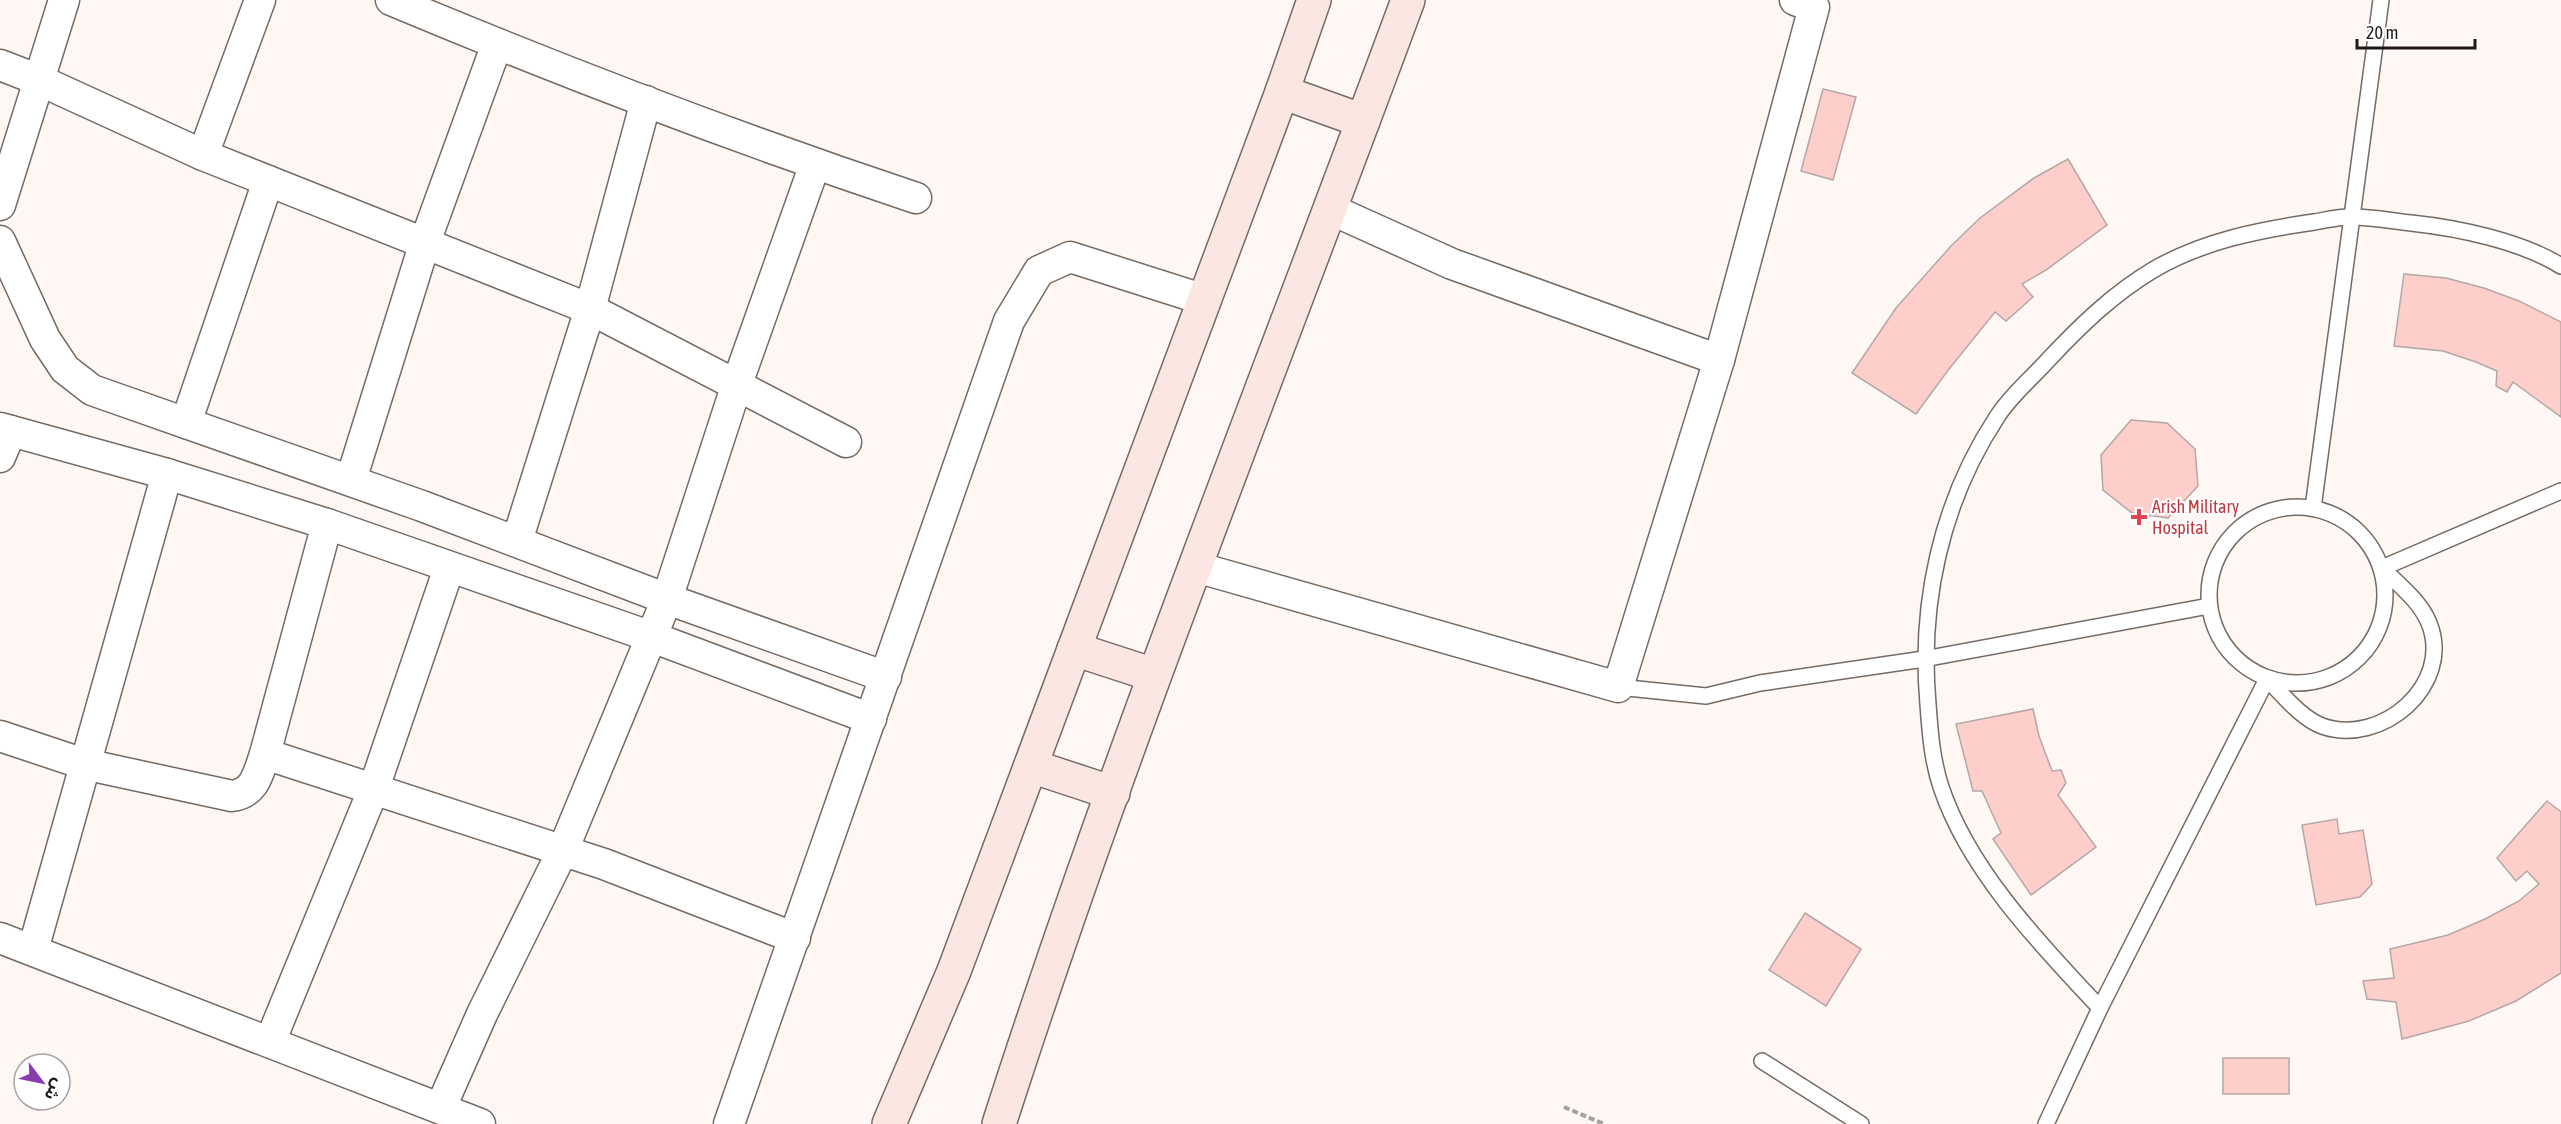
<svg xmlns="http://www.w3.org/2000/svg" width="2561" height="1124" font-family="'Asap Condensed','Noto Sans Arabic',sans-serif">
  <rect width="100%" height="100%" fill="#fff7f3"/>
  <!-- building -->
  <g fill="#fececb" stroke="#b3a8a7" stroke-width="1.5">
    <polygon points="1823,89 1856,97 1833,180 1801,171"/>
    <polygon points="2068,159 2107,225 2046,270 2022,284 2033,297 2006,321 1995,312 1949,369 1916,414 1852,373 1896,308 1951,246 1980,218 2034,178"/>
    <polygon points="2404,274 2446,278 2484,288 2519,301 2561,322 2561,417 2513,382 2507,392 2496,386 2497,371 2476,362 2443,351 2394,346"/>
    <polygon points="2131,420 2167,423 2195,449 2198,486 2168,518 2132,513 2103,490 2101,455"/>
    <polygon points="2033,709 2039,736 2052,771 2061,770 2066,783 2058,795 2096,847 2031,895 1993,839 2001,833 1982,791 1973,791 1956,724"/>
    <polygon points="2547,801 2561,812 2561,973 2516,1001 2469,1021 2402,1039 2396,1002 2367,999 2363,981 2394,978 2390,949 2448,935 2485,919 2519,901 2539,884 2527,871 2516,881 2497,858"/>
    <polygon points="2337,819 2339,834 2363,830 2372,884 2360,897 2316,905 2302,825"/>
    <polygon points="1805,913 1861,949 1826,1006 1769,970"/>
    <rect x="2223" y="1058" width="66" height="36"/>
  </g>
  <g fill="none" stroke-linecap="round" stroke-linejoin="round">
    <defs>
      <g id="service">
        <circle cx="2297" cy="595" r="88"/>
        <polyline points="2313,508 2381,0"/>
        <polyline points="1618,687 1706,696 1760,683 1924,659 2209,606"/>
        <path d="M2100,1008C2041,945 1969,871 1941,787C1932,760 1930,732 1928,704C1919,604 1941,502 1997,417C2010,396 2032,378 2049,359C2081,325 2113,294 2153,270C2202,241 2259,230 2314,222C2327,220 2340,216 2353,217C2372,217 2392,221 2411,223C2458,228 2521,241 2561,266"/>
        <polyline points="1762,1061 1861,1124"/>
        <path d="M2046,1124L2100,1008L2267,679C2283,695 2301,718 2322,726C2381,747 2454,685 2429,623C2420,601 2399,585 2382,568L2561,491"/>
      </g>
      <g id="minor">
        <path d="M391,0C563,72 739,139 916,198"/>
        <polyline points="0,65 39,80 203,155 590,309 846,442"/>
        <polyline points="203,155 260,0"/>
        <polyline points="0,205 64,0"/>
        <polyline points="1330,209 1452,264 1719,360"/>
        <polyline points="0,241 45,339 65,369 92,390 422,506 667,599 886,677"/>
        <polyline points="186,423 268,181"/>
        <polyline points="0,428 167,474 327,524 652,637 871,719"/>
        <polyline points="0,457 11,431"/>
        <polyline points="351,480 425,242 497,44"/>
        <polyline points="517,541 590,309 646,101"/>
        <polyline points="1196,567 1618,687 1719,360 1814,7 1795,0"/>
        <path d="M0,736L84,764L232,796C255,793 258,774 265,754L327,524"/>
        <polyline points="265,754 604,864 795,938"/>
        <polyline points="0,938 480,1124"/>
        <polyline points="33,950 167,474"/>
        <polyline points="270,1042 374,788 449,568"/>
        <polyline points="441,1107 482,1014 563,850 667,599 737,384 815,164"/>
        <polyline points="729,1124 1009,321 1039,271 1070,257 1205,300"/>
      </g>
      <g id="secondary">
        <polyline points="1282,92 1363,121"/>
        <polyline points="1074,649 1154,675"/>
        <polyline points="1031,766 1113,793"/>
        <polyline points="889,1124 954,971 1282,92 1314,0"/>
        <path d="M999,1124C1121,744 1270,374 1408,0"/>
      </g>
    </defs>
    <!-- service casing -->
    <use href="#service" stroke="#736b66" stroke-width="18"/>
    <!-- minor casing -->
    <use href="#minor" stroke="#736b66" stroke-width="33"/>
    <!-- secondary casing -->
    <use href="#secondary" stroke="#736b66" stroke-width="36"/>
    <!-- path -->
    <polyline stroke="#a7a19e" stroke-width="4" stroke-dasharray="6 3" stroke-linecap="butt" points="1564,1107 1604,1124"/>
    <!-- service -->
    <use href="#service" stroke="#fff" stroke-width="15"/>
    <!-- minor -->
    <use href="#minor" stroke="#fff" stroke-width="30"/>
    <!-- secondary -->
    <use href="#secondary" stroke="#fbe6e2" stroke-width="33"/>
  </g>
  <!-- markers -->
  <path fill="#e0444e" stroke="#fff" stroke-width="2" d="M2136 508h6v6h6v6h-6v6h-6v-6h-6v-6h6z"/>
  <g text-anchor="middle" stroke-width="4.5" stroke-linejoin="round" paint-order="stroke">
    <!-- health labels -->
    <g font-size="18" fill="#be3a42" stroke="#fff" text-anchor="start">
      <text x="2152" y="513">Arish Military<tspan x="2152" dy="21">Hospital</tspan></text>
    </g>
  </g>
  <!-- north arrow -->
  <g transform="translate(42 1082) rotate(122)"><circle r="28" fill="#ffffff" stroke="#a5a3a3" stroke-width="1.5"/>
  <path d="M0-4.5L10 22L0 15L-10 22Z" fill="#883daf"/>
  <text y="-9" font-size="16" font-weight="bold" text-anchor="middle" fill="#1d1918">ش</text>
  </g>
  <!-- scale -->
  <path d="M2357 39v9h118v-9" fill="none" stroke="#1d1918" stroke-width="3"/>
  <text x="2366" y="39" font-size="18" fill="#1d1918" stroke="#ffffff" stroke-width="4.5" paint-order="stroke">20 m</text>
</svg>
